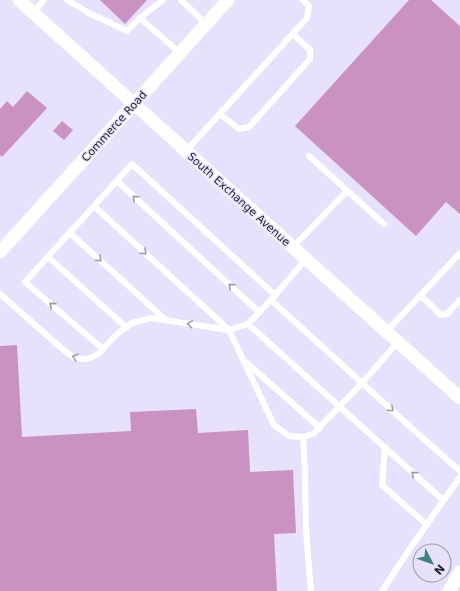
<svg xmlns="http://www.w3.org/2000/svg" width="460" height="591" font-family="'DejaVu Sans',sans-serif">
  <rect width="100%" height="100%" fill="#e8e1fb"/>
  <!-- building -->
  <g fill="#ca92c2">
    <polygon points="100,0 147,0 125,24"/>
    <polygon points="409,0 431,0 460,26 460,214 446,202 416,236 295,126"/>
    <polygon points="27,91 47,108 2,157 0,155 0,109 7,101 13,107"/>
    <polygon points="62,121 73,130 64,140 53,131"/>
    <polygon points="17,345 22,437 131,431 130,412 196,409 198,433 248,430 250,472 293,470 296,533 274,534 277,591 0,591 0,346"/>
  </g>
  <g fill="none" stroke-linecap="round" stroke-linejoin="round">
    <!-- lane -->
    <g stroke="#fff" stroke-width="6">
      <polyline points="67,0 89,13 127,31 140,18 180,53"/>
      <polyline points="181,0 206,24"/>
      <polyline points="33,13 44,0"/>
      <polyline points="140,18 163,0"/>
      <polyline points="220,114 239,129 249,127 310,59 310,50 293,34"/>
      <polyline points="186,151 307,18 309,6 303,0"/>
      <polyline points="309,156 384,224"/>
      <polyline points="117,181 259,312"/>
      <polyline points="94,206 229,330 274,425 289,436 303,437 313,434 363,382 398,342"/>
      <polyline points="70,233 166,320"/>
      <polyline points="293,247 347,191"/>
      <polyline points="48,257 126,327"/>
      <path d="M306,259L271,300C334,357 396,415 460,471"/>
      <polyline points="0,294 67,353 75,358 87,359 97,355 117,334 132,323 151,318 229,330 248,324 271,300"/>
      <polyline points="420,295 441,315 447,314 460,300"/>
      <polyline points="248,324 443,500"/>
      <polyline points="386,332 460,253"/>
      <polyline points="103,349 25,282 132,164 275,295"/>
      <polyline points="246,362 320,428"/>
      <polyline points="303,437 305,470 306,531 311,591"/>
      <polyline points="385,447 382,485 426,524"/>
      <polyline points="382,591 409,550 460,477"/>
    </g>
    <!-- street -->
    <g stroke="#fff" stroke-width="13">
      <polyline points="19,0 460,398"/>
      <polyline points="0,252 228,0"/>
      <polyline points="449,591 460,572"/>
    </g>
  </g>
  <!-- one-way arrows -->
  <defs><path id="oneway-chevron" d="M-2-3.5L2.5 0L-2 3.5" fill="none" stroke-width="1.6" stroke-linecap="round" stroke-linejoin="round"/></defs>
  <g stroke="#9d9ca1">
    <use href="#oneway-chevron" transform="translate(135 198) rotate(-138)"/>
    <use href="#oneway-chevron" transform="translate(144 252) rotate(43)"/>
    <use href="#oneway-chevron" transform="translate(99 259) rotate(42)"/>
    <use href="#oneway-chevron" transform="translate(231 286) rotate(-138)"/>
    <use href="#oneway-chevron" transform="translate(52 305) rotate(-139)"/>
    <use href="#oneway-chevron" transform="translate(190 324) rotate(-171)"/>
    <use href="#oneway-chevron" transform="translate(75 357) rotate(-161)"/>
    <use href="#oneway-chevron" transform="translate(391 409) rotate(43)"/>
    <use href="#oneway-chevron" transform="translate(414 474) rotate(-138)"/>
  </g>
  <g text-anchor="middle" stroke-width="3" stroke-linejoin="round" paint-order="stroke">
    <!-- street labels -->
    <g font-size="11" fill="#25222e" stroke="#e8e1fb">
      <text transform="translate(114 126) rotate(-48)" y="4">Commerce Road</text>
      <text transform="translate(239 199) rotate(42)" y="4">South Exchange Avenue</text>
    </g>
  </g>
  <!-- north arrow -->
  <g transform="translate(432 563) rotate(131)"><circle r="19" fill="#e8e1fb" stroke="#9a95a9"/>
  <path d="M0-3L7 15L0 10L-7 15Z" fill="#3f847a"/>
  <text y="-6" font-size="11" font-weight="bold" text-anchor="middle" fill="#25222e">N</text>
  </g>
</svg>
